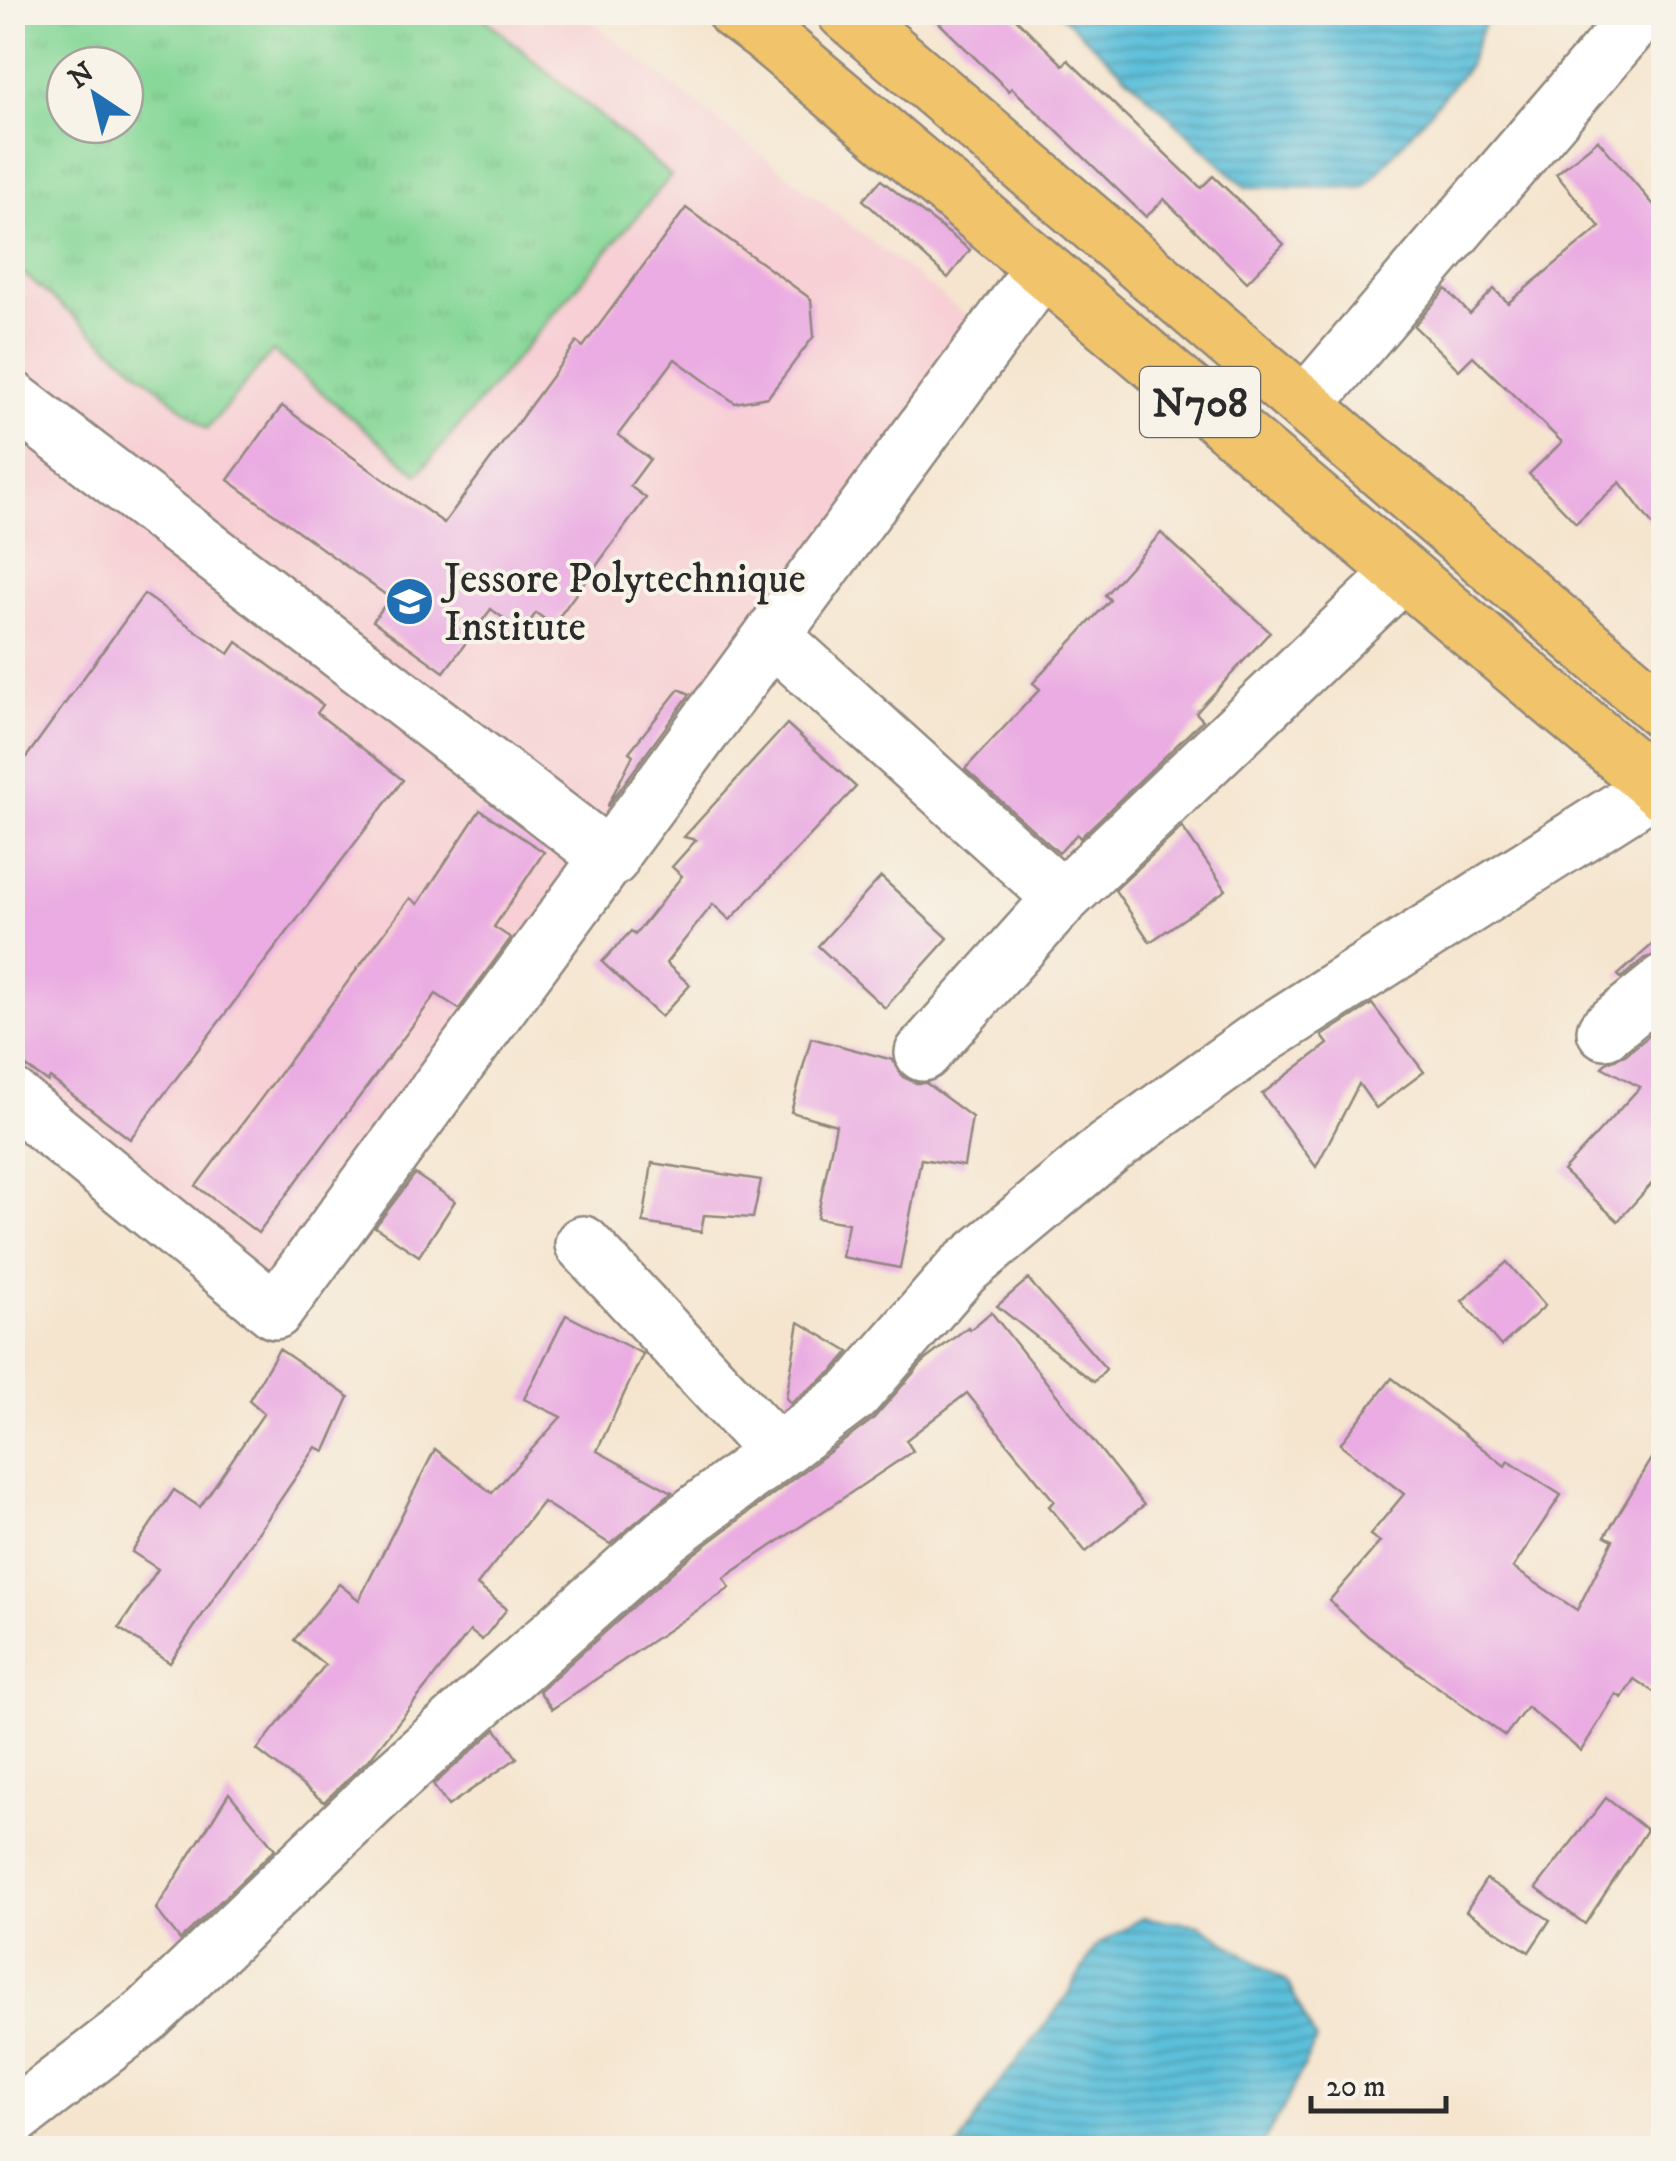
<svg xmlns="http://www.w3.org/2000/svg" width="1676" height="2161" font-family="'IM FELL DW Pica',serif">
  <defs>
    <pattern id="park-tufts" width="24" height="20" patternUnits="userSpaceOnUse" patternTransform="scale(2.5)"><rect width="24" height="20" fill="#85d797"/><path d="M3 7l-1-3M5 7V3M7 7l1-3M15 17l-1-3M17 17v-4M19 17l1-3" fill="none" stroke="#73b982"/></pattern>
    <pattern id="water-rules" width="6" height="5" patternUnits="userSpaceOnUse" patternTransform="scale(2.5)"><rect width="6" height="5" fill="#5cbfda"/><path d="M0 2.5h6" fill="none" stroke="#4c9bb1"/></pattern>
  </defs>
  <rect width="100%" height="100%" fill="#f7f3e8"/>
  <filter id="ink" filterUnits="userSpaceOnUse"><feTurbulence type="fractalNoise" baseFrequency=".01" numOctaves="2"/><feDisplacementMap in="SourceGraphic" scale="20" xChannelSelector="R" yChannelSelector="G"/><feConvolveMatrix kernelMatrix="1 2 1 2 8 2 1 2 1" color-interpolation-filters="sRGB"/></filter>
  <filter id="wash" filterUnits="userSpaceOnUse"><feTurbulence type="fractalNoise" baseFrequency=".0048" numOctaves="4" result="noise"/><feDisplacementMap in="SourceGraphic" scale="40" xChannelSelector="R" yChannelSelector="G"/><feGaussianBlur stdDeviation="2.25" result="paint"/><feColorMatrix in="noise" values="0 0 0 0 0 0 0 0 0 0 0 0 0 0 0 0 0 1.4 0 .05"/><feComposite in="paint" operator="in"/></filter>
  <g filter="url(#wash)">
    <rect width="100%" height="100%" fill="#f5e5cf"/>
    <!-- built -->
    <path fill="#f7cfd4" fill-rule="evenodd" d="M13,13H581L1000,342L279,1300L13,1076ZM65,65H125V125H65Z"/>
    <!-- park -->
    <path fill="url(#park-tufts)" stroke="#588161" stroke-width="2.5" fill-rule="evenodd" d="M13,12L478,13L671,176L418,474L273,351L207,429L13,265ZM65,65H125V125H65Z"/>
    <!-- water -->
    <g fill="url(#water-rules)" stroke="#447582" stroke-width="2.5">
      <polygon points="1059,13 1488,13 1467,68 1364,188 1245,187"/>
      <polygon points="1143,1918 1200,1925 1288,1983 1316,2041 1285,2105 1260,2148 958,2148 994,2090 1063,2002 1097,1945"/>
    </g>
    <g id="blocks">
      <!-- building -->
      <g fill="#eaace2">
        <polygon points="928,12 1009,12 1063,65 1068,60 1201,188 1213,176 1284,244 1247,282 1164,199 1146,217 1012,88 1009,91"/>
        <polygon points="1598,140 1664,217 1664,540 1620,482 1576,523 1529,474 1562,442 1473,356 1459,370 1414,326 1446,289 1470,314 1494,289 1508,303 1600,227 1556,174"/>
        <polygon points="881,180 970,250 948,278 863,200"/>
        <polygon points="686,208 811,299 814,336 768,397 735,403 675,359 618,435 650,459 630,486 646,498 553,625 536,613 522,632 491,609 444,672 373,621 390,598 228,480 282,406 444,523 577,342 583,347"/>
        <polygon points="1161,533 1270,632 1196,713 1203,720 1080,838 1077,834 1059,853 965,769 1040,689 1033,683 1110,600 1105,595"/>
        <polygon points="144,594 229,654 237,642 323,705 317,713 403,780 130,1139 50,1078 48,1082 12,1057 12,777"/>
        <polygon points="679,689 690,694 607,807 633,755 629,752"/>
        <polygon points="787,724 856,787 730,920 713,904 666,963 690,985 661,1017 602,962 631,931 635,935 682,876 672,867 696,840 684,837"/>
        <polygon points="480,810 544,852 494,927 511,938 459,1009 436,994 258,1233 196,1186 410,898 418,904"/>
        <polygon points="1182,827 1226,890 1150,942 1115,890"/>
        <polygon points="881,877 948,938 885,1008 818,946"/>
        <polygon points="1664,934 1664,952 1645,958 1621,978 1618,975"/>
        <polygon points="1372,1004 1424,1072 1376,1108 1359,1084 1316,1167 1262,1094 1328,1044 1322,1036"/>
        <polygon points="1664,1024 1664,1170 1618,1221 1563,1171 1640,1087 1602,1067 1607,1062 1625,1055"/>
        <polygon points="811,1038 893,1060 903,1077 916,1083 926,1083 972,1117 964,1166 921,1159 900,1268 842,1257 848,1223 817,1218 836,1125 791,1112"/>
        <polygon points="652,1163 761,1180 753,1218 704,1215 701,1232 643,1223"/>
        <polygon points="415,1174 455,1201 419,1256 375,1227"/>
        <polygon points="1507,1262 1545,1306 1501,1346 1462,1301"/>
        <polygon points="1028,1279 1106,1369 1094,1382 997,1306"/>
        <polygon points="991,1312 1144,1505 1086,1552 1049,1506 1054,1501 967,1393 906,1440 913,1451 724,1578 730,1588 552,1709 539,1691 687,1559 873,1419 925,1360 968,1327 970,1330"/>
        <polygon points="566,1315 643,1354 597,1451 672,1492 610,1544 543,1502 477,1585 507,1609 482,1640 470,1631 372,1756 324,1802 257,1750 325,1665 294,1640 339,1584 359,1600 435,1449 492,1493 561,1417 524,1399"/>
        <polygon points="799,1322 849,1352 833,1371 790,1403 786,1398"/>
        <polygon points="279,1349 349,1397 325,1451 316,1447 170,1663 119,1628 158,1569 132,1552 174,1490 200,1507 264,1413 249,1400"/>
        <polygon points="1392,1378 1505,1466 1508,1461 1561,1495 1513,1568 1577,1610 1613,1540 1605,1536 1664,1439 1664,1699 1634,1679 1622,1698 1616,1694 1581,1751 1527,1707 1505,1736 1368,1636 1329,1601 1380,1542 1370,1535 1404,1494 1340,1444"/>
        <polygon points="496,1729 517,1758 448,1806 433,1785"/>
        <polygon points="229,1793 275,1849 180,1940 156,1909"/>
        <polygon points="1606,1798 1647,1830 1585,1924 1536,1888"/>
        <polygon points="1486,1879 1550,1920 1529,1952 1466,1911"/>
      </g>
    </g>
  </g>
  <g filter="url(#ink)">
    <use href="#blocks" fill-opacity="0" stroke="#90887d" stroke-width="2.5"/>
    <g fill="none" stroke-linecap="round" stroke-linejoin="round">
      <defs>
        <g id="minor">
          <polyline points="12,399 611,859"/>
          <polyline points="1305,405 1642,12"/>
          <polyline points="773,637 1062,898 1402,574"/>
          <polyline points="1605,1031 1664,983"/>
          <polyline points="923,1053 1062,898"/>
          <polyline points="12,1097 275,1311 1042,269"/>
          <polyline points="583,1244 777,1452"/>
          <polyline points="12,2119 148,2014 392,1780 667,1535 854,1394 962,1270 1107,1149 1262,1037 1654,788"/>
        </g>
        <g id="highway">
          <polyline points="735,12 766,35 1664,793"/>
          <polyline points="845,12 1664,712"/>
        </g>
      </defs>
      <!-- minor casing -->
      <use href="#minor" stroke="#90887d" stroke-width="60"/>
      <!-- highway casing -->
      <use href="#highway" stroke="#90887d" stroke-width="60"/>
      <!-- minor -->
      <use href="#minor" stroke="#fff" stroke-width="55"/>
      <!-- highway -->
      <use href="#highway" stroke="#f1c36a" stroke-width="55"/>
    </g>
  </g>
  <!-- icons -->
  <defs>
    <symbol id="university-disc" viewBox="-11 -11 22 22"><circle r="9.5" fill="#1f6fb2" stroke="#f7f3e8"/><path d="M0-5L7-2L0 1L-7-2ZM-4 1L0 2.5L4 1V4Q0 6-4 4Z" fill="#fff"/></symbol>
  </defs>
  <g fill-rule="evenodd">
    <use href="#university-disc" x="382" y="574" width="55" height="55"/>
  </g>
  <g text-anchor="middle" stroke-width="8" stroke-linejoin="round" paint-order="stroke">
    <!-- shield labels -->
    <rect fill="#f7f3e8" stroke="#686764" stroke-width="2.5" x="1140" y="367" width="120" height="70" rx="8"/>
    <g font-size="40" font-weight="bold" fill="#2b2b2b">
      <text x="1200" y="416">N708</text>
    </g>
    <!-- poi labels -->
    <g font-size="42" fill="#2b2b2b" stroke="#f7f3e8" text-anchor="start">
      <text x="444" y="592">Jessore Polytechnique<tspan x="444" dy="48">Institute</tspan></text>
    </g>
  </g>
  <!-- margin -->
  <rect width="1676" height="2161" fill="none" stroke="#f7f3e8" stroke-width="50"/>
  <!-- north arrow -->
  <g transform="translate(95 95) rotate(325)"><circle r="48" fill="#f7f3e8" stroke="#a5a39c" stroke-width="2.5"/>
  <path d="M0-8L18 38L0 25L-18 38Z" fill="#1f6fb2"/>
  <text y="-15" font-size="28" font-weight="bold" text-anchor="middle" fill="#2b2b2b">N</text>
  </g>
  <!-- scale -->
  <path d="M1311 2096v15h135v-15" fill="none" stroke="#2b2b2b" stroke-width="5"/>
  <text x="1326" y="2096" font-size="30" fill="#2b2b2b" stroke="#f7f3e8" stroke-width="8" paint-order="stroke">20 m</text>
</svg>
